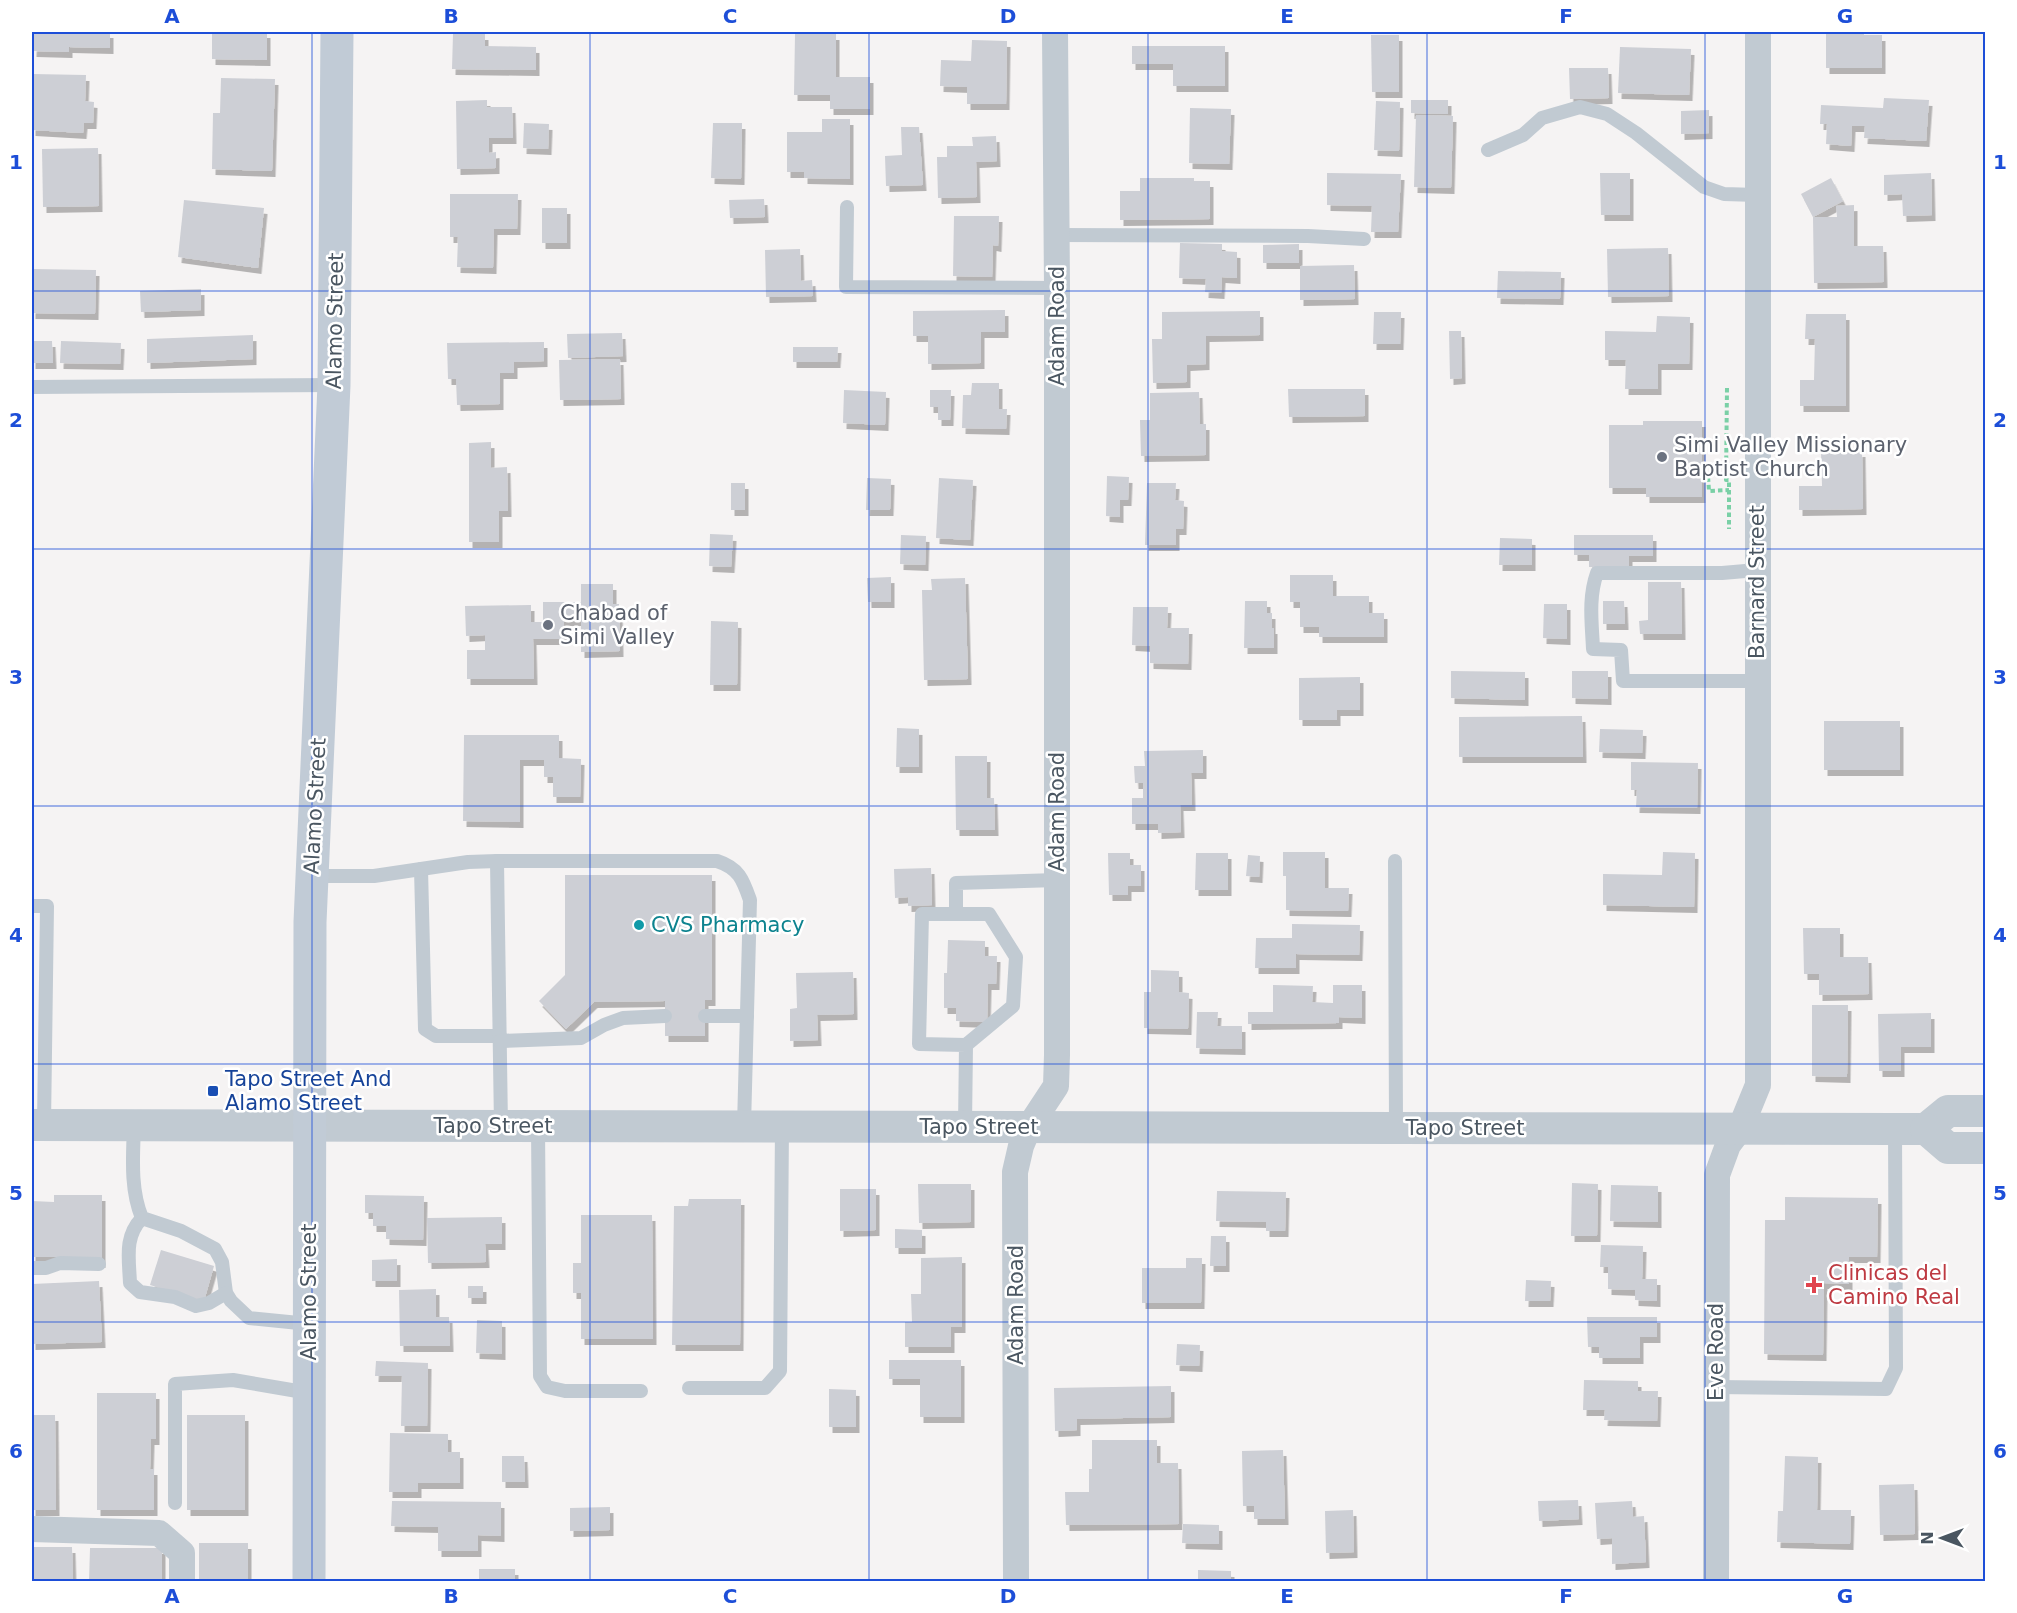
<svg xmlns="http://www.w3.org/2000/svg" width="2017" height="1613" font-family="'DejaVu Sans',sans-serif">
  <defs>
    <filter id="shadow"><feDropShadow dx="3.5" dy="6" stdDeviation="0" flood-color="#0004"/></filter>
  </defs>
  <rect width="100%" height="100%" fill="#f5f3f3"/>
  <!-- building -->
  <g fill="#cdcfd5" filter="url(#shadow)">
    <polygon points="34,32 110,32 110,48 69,47 69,52 33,51"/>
    <polygon points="212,32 267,32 267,60 212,59"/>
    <polygon points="1826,32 1864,32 1864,35 1882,35 1882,68 1826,68"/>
    <polygon points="453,34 485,34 485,46 536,47 536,70 452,69"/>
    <polygon points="795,34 836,34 836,77 870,77 870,109 830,109 830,95 794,95"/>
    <polygon points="1371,35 1399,35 1399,92 1372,92"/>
    <polygon points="972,40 1007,41 1006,104 967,104 967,87 940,86 941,60 971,61"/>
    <polygon points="1132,46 1225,46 1225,86 1173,86 1173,64 1132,64"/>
    <polygon points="1620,47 1691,49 1689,95 1618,93"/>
    <polygon points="1569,68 1608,68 1609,98 1570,99"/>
    <polygon points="32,74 86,75 85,101 94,102 93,123 84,123 83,133 32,130"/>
    <polygon points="221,78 275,79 272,171 212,169 213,113 220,113"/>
    <polygon points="1884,98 1929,100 1926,141 1864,138 1865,126 1852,126 1851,146 1826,144 1827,124 1820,124 1821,105 1883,108"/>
    <polygon points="487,100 487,107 512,107 513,138 489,138 489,153 496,152 496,168 457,169 456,101"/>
    <polygon points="1411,100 1448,100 1448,114 1411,113"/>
    <polygon points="1376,101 1400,102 1399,151 1374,150"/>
    <polygon points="1190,108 1231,109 1229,164 1189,163"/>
    <polygon points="1709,110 1709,133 1681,134 1681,111"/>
    <polygon points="1416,115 1453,116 1451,188 1414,187"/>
    <polygon points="822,119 850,119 850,179 804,178 804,172 787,172 787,132 822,132"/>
    <polygon points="524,123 549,124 548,149 523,148"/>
    <polygon points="713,123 742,123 741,179 711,178"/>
    <polygon points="901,127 919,127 923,185 886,186 885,156 902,155"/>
    <polygon points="996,136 997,161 976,162 977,197 938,198 937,157 947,157 947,146 973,146 972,137"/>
    <polygon points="98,148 99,206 43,207 42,149"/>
    <polygon points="1327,173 1401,174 1398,232 1371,232 1372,206 1327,205"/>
    <polygon points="1600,173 1630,173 1630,215 1601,215"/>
    <polygon points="1931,173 1932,215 1903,216 1902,194 1884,195 1884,175"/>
    <polygon points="1140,178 1194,178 1194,181 1210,181 1210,219 1120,220 1120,191 1140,191"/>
    <polygon points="1831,178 1843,201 1813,217 1801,194"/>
    <polygon points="450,194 518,194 517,229 494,229 493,268 457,267 458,237 450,237"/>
    <polygon points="764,199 765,217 730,218 729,200"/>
    <polygon points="184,200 264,208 258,268 178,257"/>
    <polygon points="1854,205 1854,246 1883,246 1884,282 1814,283 1813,217 1837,217 1836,206"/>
    <rect x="542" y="208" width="25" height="35"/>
    <polygon points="954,216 999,216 998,246 993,245 992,277 953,276"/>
    <polygon points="1180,243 1222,244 1222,251 1237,252 1237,278 1222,277 1221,293 1205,292 1206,279 1179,278"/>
    <polygon points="1299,244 1299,263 1263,263 1263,245"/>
    <polygon points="1668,248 1669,296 1608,297 1607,249"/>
    <polygon points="800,249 801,281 812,280 813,296 766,297 765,250"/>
    <polygon points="1354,265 1355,299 1300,300 1300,266"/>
    <polygon points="32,269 96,270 95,314 32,313"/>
    <polygon points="1498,271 1561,272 1560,299 1497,298"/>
    <polygon points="201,289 201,310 141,312 140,291"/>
    <polygon points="1005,310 1005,332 981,332 981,363 928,364 928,336 913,336 913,311"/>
    <polygon points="1260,311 1260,335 1206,336 1206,364 1187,365 1187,382 1153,383 1152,339 1162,339 1162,312"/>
    <polygon points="1374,312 1401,312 1400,344 1373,344"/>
    <polygon points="1806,314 1846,314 1846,406 1800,406 1800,380 1814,380 1815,339 1805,339"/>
    <polygon points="1657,316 1690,317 1689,364 1658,364 1658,389 1625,389 1626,360 1605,360 1605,331 1656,332"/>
    <polygon points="1449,331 1461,331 1462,378 1450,379"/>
    <polygon points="622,333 623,356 568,358 567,334"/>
    <polygon points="253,335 253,359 147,363 147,339"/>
    <polygon points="32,341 52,341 53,363 32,363"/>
    <polygon points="61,341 121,343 120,364 60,363"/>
    <polygon points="544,342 544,361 514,362 514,373 500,373 500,404 457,405 456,379 448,379 447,343"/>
    <polygon points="793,347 838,347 837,362 793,362"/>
    <polygon points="620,359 621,399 560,400 559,360"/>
    <polygon points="972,383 999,383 999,409 1007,409 1006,429 962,428 963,395 971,395"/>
    <polygon points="1288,389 1365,389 1365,416 1289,417"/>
    <polygon points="844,390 886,392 885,425 843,423"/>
    <polygon points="930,390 951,390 950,420 938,420 938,407 930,407"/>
    <polygon points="1199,392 1200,424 1206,424 1206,455 1141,456 1140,420 1150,420 1150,393"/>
    <polygon points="1643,421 1702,421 1702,497 1646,497 1646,488 1609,488 1609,425 1643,425"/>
    <polygon points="491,442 491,468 507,467 508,511 499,511 499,542 469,542 469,443"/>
    <polygon points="1862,451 1863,509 1799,510 1799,486 1822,486 1821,452"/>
    <polygon points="1107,476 1129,477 1128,500 1120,500 1120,517 1106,516"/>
    <polygon points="867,478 891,479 890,510 866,510"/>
    <polygon points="939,478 973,480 970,540 936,538"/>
    <rect x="731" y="483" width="14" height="27"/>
    <polygon points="1147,483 1176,483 1175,500 1184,501 1183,529 1176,529 1176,545 1145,545"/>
    <polygon points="710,534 733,535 731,567 709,566"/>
    <polygon points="901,535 926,536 925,565 900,564"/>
    <polygon points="1574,535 1653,535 1653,556 1629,556 1629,567 1589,567 1589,555 1574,555"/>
    <polygon points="1500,538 1532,539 1532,565 1499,565"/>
    <polygon points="1290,575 1333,575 1333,596 1369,596 1369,613 1384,613 1384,637 1319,637 1319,627 1300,627 1300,602 1290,602"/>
    <polygon points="891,577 891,602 868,602 867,578"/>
    <polygon points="965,578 968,679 924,680 922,590 932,590 931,579"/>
    <polygon points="1648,582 1681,582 1682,634 1640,634 1639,621 1648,620"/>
    <polygon points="581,584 613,584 613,604 619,604 620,651 581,652 581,620 564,620 564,639 533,639 534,679 467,679 467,650 485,650 485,635 466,636 465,606 531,605 531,622 543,622 543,602 581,602"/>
    <polygon points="1245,601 1267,601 1267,613 1272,613 1272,628 1274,628 1274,648 1244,648"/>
    <polygon points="1603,601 1624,601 1625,624 1603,624"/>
    <polygon points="1544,604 1567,604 1567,639 1543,638"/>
    <polygon points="1133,607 1168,607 1167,628 1189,628 1188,664 1150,663 1150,646 1132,645"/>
    <polygon points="711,621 738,622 737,685 710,685"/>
    <polygon points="1451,671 1525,672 1525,700 1451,698"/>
    <polygon points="1572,671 1608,671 1608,699 1572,698"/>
    <polygon points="1360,677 1360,710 1337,710 1337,720 1299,720 1299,678"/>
    <polygon points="1582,716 1583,757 1459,757 1459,717"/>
    <rect x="1824" y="721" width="76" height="49"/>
    <polygon points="897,728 919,729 919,767 896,767"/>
    <polygon points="1600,729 1643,730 1642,753 1599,752"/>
    <polygon points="464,735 559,735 559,758 581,759 580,797 553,797 553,777 544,777 544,760 520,760 520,822 463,821"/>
    <polygon points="1203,750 1203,773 1191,773 1192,805 1180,805 1181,832 1158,833 1158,824 1132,824 1132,798 1143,798 1143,783 1135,783 1134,766 1145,766 1144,751"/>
    <polygon points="955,756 987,756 987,798 994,798 995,830 956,830"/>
    <polygon points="1631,762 1698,763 1697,808 1636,807 1637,790 1631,790"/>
    <polygon points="1283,852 1325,852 1325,888 1349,888 1348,911 1286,910 1286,876 1283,876"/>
    <polygon points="1663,852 1695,853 1694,907 1603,905 1603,874 1662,875"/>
    <polygon points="1108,853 1130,853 1130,865 1141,865 1141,886 1128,886 1128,895 1109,895"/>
    <polygon points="1196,853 1228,853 1228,890 1195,890"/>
    <polygon points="1248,855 1260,856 1259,877 1246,876"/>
    <polygon points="931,868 932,905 908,906 908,897 895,898 894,869"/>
    <polygon points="565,875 712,875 712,1000 705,1000 705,1036 665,1036 665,1001 594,1002 566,1029 539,1001 565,975"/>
    <polygon points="1292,924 1360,925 1359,955 1296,954 1296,968 1255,968 1256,938 1292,938"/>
    <polygon points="1803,928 1840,928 1840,957 1868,957 1869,994 1819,995 1819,974 1804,974"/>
    <polygon points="948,940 985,941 985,956 997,956 996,984 988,984 987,1022 956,1021 956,1008 944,1008 944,973 947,973"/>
    <polygon points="1151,970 1179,971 1179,992 1189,993 1188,1029 1144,1028 1144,992 1151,992"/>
    <polygon points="853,972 854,1014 817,1015 818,1040 790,1041 790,1009 797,1008 796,973"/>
    <polygon points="1273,985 1313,986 1312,1002 1333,1003 1333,985 1362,985 1362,1018 1339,1017 1339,1023 1248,1024 1248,1012 1273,1012"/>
    <polygon points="1812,1005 1848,1005 1847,1077 1812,1076"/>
    <polygon points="1197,1012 1218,1012 1217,1026 1242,1026 1242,1049 1196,1048"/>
    <polygon points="1931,1013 1931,1047 1901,1047 1901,1071 1879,1071 1878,1014"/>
    <polygon points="1572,1183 1598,1184 1597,1236 1571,1236"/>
    <polygon points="918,1184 971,1184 971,1222 919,1223"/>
    <polygon points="1611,1185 1658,1186 1658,1222 1610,1221"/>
    <polygon points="840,1189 876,1189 876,1230 840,1231"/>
    <polygon points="1217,1191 1286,1192 1285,1231 1266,1231 1266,1222 1216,1221"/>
    <polygon points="54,1195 102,1195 102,1262 64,1257 32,1257 32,1201 54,1202"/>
    <polygon points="365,1195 424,1196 423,1240 386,1239 386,1226 373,1226 373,1213 365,1213"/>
    <polygon points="1785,1197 1878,1198 1877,1257 1849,1257 1849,1284 1824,1283 1823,1355 1764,1354 1765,1220 1785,1220"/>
    <polygon points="689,1199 741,1199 740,1345 672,1345 674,1206 688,1206"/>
    <polygon points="581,1215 652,1215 653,1339 581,1339 581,1293 573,1293 573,1263 581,1263"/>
    <polygon points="502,1217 502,1244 485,1244 486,1262 428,1263 427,1218"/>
    <polygon points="895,1229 922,1230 922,1248 895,1248"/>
    <polygon points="1211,1236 1226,1236 1226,1266 1210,1266"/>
    <polygon points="1601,1245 1643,1246 1642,1279 1657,1279 1657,1301 1635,1300 1635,1290 1608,1289 1608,1267 1600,1267"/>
    <polygon points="161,1250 214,1266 204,1301 150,1285"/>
    <polygon points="962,1257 962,1327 951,1327 951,1347 905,1347 905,1322 912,1322 911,1294 921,1294 921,1258"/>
    <polygon points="1186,1258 1202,1258 1201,1303 1142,1303 1142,1268 1186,1268"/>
    <polygon points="397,1259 397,1281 372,1281 372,1260"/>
    <polygon points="1526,1280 1551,1281 1550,1301 1525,1301"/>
    <polygon points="99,1281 102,1342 32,1344 32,1284"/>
    <rect x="468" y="1286" width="15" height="12"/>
    <polygon points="436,1289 436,1317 449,1317 450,1346 400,1346 399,1290"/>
    <polygon points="1587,1317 1657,1317 1657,1337 1640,1337 1640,1358 1599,1358 1599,1347 1588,1347"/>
    <polygon points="477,1320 502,1321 502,1354 476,1353"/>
    <polygon points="1177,1344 1200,1345 1199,1366 1176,1365"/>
    <polygon points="889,1360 961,1360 961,1417 920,1417 920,1379 889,1379"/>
    <polygon points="376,1361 428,1363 427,1426 401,1426 402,1376 375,1376"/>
    <polygon points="1584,1380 1638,1381 1638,1391 1658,1391 1657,1421 1604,1420 1605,1410 1583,1410"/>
    <polygon points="1171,1386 1171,1417 1077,1419 1077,1430 1055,1431 1054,1388"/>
    <polygon points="829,1389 856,1390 856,1427 829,1427"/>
    <polygon points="97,1393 156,1393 156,1439 151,1439 150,1469 154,1469 154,1510 97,1510"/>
    <polygon points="32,1415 55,1415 56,1510 32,1510"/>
    <rect x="187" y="1415" width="58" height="95"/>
    <polygon points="390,1433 448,1434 448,1452 460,1452 460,1483 418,1483 418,1492 389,1492"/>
    <polygon points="1092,1440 1157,1440 1157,1463 1178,1463 1179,1524 1066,1525 1065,1492 1089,1492 1089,1469 1092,1469"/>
    <polygon points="1283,1450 1285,1519 1254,1519 1254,1506 1243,1506 1242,1451"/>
    <polygon points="502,1456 524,1456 525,1482 502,1482"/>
    <polygon points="1785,1456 1818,1457 1817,1510 1851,1510 1850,1544 1777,1542 1778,1511 1783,1511"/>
    <polygon points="1914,1484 1915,1534 1880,1535 1879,1485"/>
    <polygon points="1578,1500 1579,1519 1539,1521 1538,1501"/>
    <polygon points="392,1501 501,1502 501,1536 478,1535 478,1551 438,1551 438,1527 391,1526"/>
    <polygon points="1632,1501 1633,1517 1644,1516 1646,1562 1612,1564 1612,1538 1597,1539 1595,1503"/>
    <polygon points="610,1507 610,1530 570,1531 570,1508"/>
    <polygon points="1353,1510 1354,1552 1326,1553 1325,1511"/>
    <polygon points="1183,1524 1219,1525 1219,1544 1182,1543"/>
    <rect x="199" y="1543" width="49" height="39"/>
    <polygon points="32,1547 72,1547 73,1582 32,1582"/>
    <polygon points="90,1548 162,1548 162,1582 89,1582"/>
    <rect x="479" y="1569" width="36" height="13"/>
    <polygon points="1198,1570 1231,1571 1231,1582 1198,1582"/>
  </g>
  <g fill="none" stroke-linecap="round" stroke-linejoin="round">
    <!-- path -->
    <g stroke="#7ad0a6" stroke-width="4" stroke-dasharray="4.5 3" stroke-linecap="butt">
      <polyline points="1727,388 1726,480 1729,480 1729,529"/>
      <polyline points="1702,476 1708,476 1709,491 1729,490"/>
    </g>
    <!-- service -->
    <g stroke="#c1cad2" stroke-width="14">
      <polyline points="1488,150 1523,135 1542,118 1580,107 1607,114 1636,133 1704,187 1724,194 1757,195"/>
      <polyline points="847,207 846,287 1057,288"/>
      <polyline points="1057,235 1308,236 1364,239"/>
      <polyline points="32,387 334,385"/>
      <path d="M1757,570L1722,573H1597C1588,598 1592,624 1593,649L1621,650L1623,681H1757"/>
      <path d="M497,861H717C739,868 743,880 750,900L744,1126"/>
      <polyline points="1395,861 1396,1128"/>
      <polyline points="421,869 425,1029 436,1036 500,1036"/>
      <polyline points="312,876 374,876 468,862 497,861 501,1126"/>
      <polyline points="32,906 47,906 44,1125"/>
      <polyline points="956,914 956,883 1057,880"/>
      <polyline points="705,1016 747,1016"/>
      <polyline points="500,1041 581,1038 604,1025 623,1018 665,1016"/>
      <path d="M134,1125C133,1156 130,1189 142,1218L181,1231L215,1249L222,1262L226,1293L231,1301L249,1318L309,1324"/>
      <polyline points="538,1126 540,1376 547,1387 565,1391 641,1391"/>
      <polyline points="965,1126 966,1045 919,1044 922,914 989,914 1016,957 1013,1006 966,1045"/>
      <path d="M142,1218C124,1237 129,1258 130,1283L140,1292L175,1297L196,1306L209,1303L226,1293"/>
      <polyline points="32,1268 46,1268 60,1263 99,1264"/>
      <polyline points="1716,1387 1886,1389 1896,1368 1895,1129"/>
      <polyline points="689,1388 765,1388 780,1371 782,1126"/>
      <polyline points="175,1503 175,1384 233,1380 309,1393"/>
    </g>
    <!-- minor -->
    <g stroke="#c1cad2" stroke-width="26">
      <polyline points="32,1529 159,1533 182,1553 182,1582"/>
      <polyline points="1016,1582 1015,1172 1021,1146 1029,1127 1056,1086 1057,1055 1057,288 1055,32"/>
      <polyline points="1716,1582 1717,1175 1728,1145 1740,1129 1758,1085 1758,32"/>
    </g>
    <!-- tertiary -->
    <g stroke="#c1cad2" stroke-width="32">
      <polyline points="32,1125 1895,1129 1926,1129 1948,1111 1986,1111"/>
      <polyline points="1926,1129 1948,1148 1986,1148"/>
    </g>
    <!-- secondary -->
    <polyline stroke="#c1cbd6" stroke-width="33" points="309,1582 310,922 334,385 337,32"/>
  </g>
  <!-- grid -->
  <path fill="none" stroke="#1d4ed8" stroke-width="1.5" stroke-opacity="0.55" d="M312,32V1582M590,32V1582M869,32V1582M1148,32V1582M1427,32V1582M1705,32V1582M32,291H1986M32,549H1986M32,806H1986M32,1064H1986M32,1322H1986"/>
  <!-- markers -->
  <g fill="#6b7280" stroke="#fff" stroke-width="2">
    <circle cx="1662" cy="457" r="6"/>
    <circle cx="548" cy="625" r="6"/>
  </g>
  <circle fill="#0f9aa8" stroke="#fff" stroke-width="2" cx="639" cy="925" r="6"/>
  <rect fill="#1a4fb4" stroke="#fff" stroke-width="2" x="207" y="1085" width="12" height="12" rx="3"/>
  <path fill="#e0444e" stroke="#fff" stroke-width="2" d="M1811 1276h6v6h6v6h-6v6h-6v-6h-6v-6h6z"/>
  <g text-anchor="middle" stroke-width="5" stroke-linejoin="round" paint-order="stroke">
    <!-- street labels -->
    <g font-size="21" fill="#4a5661" stroke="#fff">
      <text transform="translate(335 321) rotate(-89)" y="7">Alamo Street</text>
      <text transform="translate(1057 326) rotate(-90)" y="7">Adam Road</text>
      <text transform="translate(1757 582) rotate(-90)" y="7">Barnard Street</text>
      <text transform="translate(315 806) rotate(-87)" y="7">Alamo Street</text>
      <text transform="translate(1057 812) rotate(-90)" y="7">Adam Road</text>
      <text x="493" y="1133">Tapo Street</text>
      <text x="979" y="1134">Tapo Street</text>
      <text x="1465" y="1135">Tapo Street</text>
      <text transform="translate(309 1292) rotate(-90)" y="7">Alamo Street</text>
      <text transform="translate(1016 1305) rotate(-90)" y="7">Adam Road</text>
      <text transform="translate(1716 1352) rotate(-90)" y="7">Eve Road</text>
    </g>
    <!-- worship labels -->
    <g font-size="21" fill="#5b616d" stroke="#fff" text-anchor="start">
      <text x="1674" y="452">Simi Valley Missionary<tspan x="1674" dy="24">Baptist Church</tspan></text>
      <text x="560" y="620">Chabad of<tspan x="560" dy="24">Simi Valley</tspan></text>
    </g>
    <!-- culture labels -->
    <g font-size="21" fill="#0d838f" stroke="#fff" text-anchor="start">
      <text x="651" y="932">CVS Pharmacy</text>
    </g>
    <!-- transit labels -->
    <g font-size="21" fill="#164399" stroke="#fff" text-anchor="start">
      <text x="225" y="1086">Tapo Street And<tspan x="225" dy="24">Alamo Street</tspan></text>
    </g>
    <!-- health labels -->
    <g font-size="21" fill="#be3a42" stroke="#fff" text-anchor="start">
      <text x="1828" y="1280">Clinicas del<tspan x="1828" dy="24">Camino Real</tspan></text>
    </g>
  </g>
  <!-- border -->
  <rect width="2017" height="1613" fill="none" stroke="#ffffff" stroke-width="66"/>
  <!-- north arrow -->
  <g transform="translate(1942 1538) rotate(270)" stroke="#ffffff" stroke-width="4.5" paint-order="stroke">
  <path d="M0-4.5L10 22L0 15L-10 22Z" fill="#4a5661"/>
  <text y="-9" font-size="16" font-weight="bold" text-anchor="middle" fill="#4a5661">N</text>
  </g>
  <rect x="33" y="33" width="1951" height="1547" fill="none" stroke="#1d4ed8" stroke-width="2"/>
  <g font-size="20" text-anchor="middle" font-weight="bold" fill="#1d4ed8">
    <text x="172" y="23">A</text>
    <text x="451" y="23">B</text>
    <text x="730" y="23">C</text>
    <text x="1008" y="23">D</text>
    <text x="1287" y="23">E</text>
    <text x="1566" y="23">F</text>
    <text x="1845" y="23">G</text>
    <text x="16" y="169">1</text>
    <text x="2000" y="169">1</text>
    <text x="16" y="427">2</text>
    <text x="2000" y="427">2</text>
    <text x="16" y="684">3</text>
    <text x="2000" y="684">3</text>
    <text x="16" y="942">4</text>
    <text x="2000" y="942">4</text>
    <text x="16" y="1200">5</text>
    <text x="2000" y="1200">5</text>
    <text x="16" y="1458">6</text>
    <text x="2000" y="1458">6</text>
    <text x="172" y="1603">A</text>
    <text x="451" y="1603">B</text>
    <text x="730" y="1603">C</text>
    <text x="1008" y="1603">D</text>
    <text x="1287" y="1603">E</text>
    <text x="1566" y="1603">F</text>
    <text x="1845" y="1603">G</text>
  </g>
</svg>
